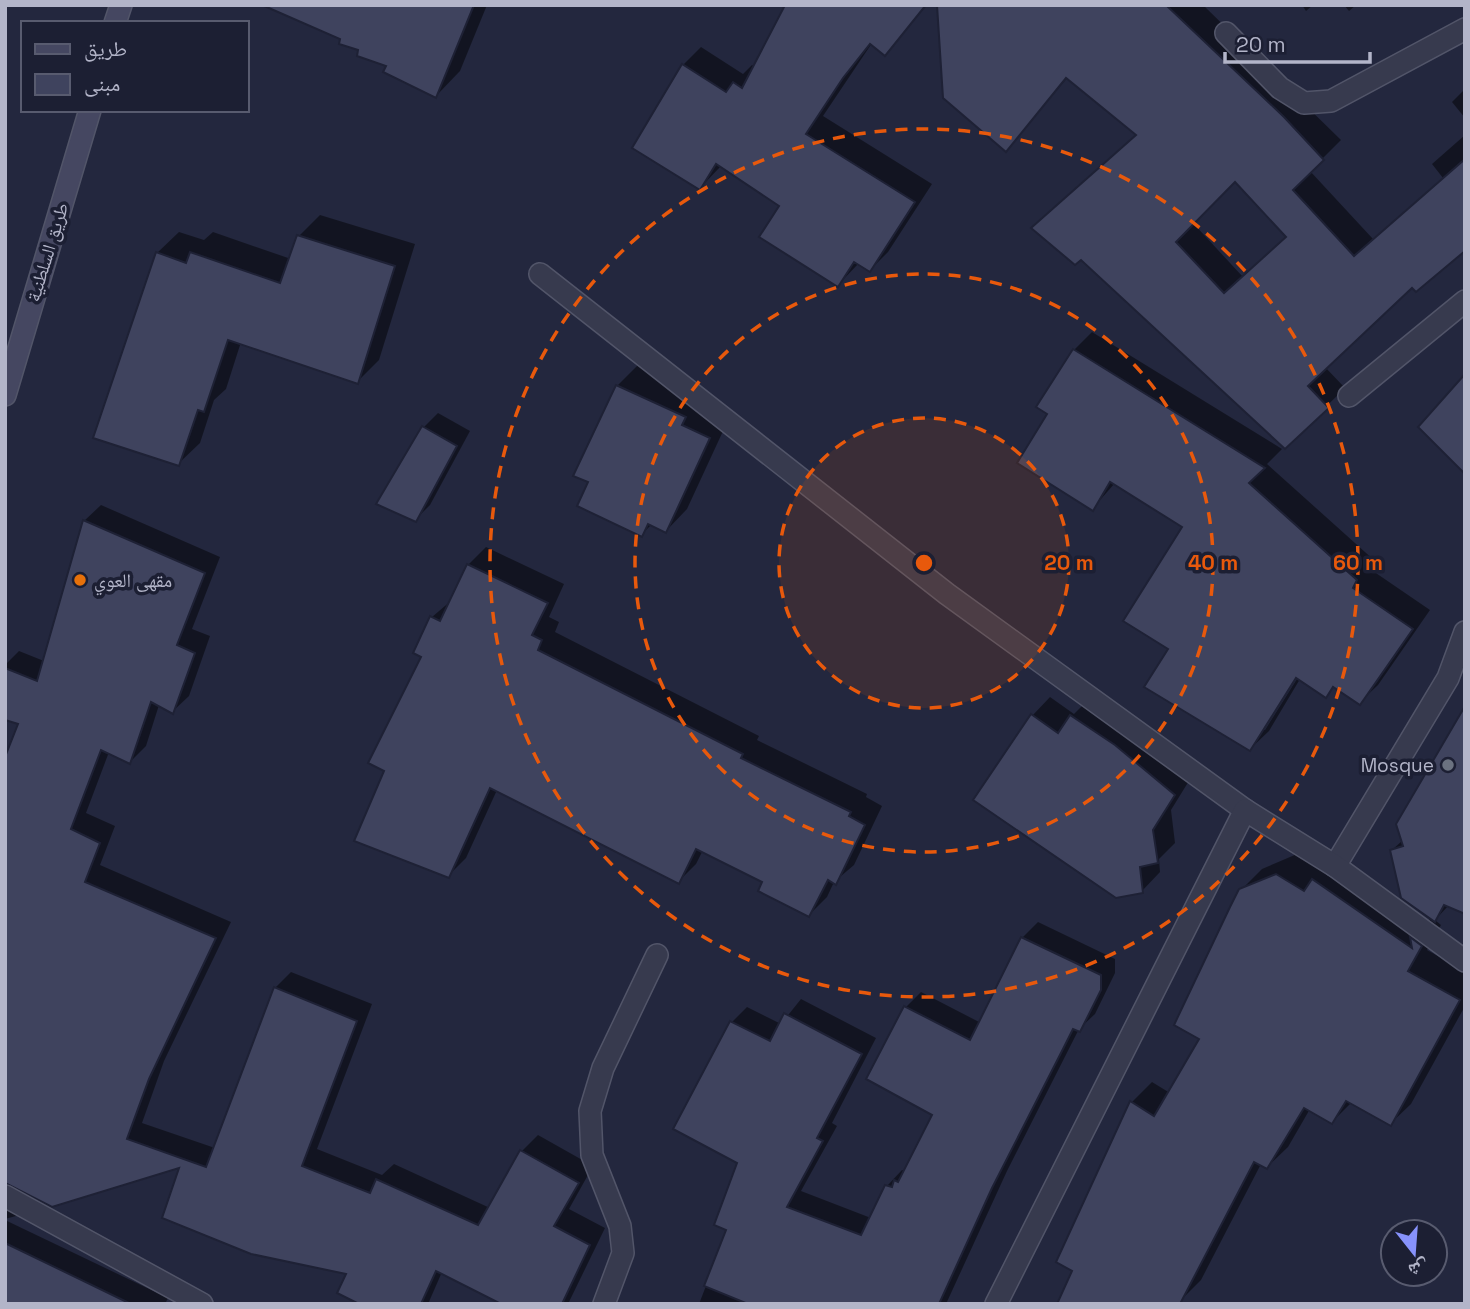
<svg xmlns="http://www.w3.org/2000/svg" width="1470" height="1309" font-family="'Space Grotesk','Noto Naskh Arabic',sans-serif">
  <rect width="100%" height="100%" fill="#23273e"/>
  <!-- shadow -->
  <g fill="#0007" fill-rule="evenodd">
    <polygon points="316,5 487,5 460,71 436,96 343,38"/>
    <polygon points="787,5 927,5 885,54 872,43 823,116 932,184 888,252 870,270 859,263 838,285 781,206 721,166 700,188 634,147 683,65 701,47 743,74 752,65 755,67"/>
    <path d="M939,5H1203L1341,140L1310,171L1373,239L1443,178L1432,164L1465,135V249L1413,286L1325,367L1345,388L1285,447L1051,211L1137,134L1068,77L1006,150ZM1235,180L1288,236L1243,277L1193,223Z"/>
    <polygon points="1302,5 1313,5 1306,11"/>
    <polygon points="1344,5 1356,5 1349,11"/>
    <polygon points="1465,89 1465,118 1452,102"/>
    <polygon points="320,215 415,244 379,360 357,382 241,342 226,389 214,400 200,443 178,464 157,253 179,232 204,240 213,232 291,259 299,236"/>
    <path d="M1092,332L1282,449L1267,464L1375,561L1370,569L1430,610L1378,685L1359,703L1335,686L1325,696L1300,679L1269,731L1250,749L1170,648L1184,526L1115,483L1093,508L1050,413L1074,350ZM1299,669L1302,671L1265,730H1261Z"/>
    <polygon points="639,364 730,416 687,509 666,531 652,524 641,535 590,481 575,475 617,386"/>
    <polygon points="438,413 470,431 430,505 415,520 424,427"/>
    <polygon points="101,505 220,557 192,629 210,636 189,696 172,712 159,705 146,746 130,762 109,752 86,813 115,826 100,865 231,922 164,1061 142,1123 215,1148 275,988 291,972 372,1004 317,1149 382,1175 394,1164 490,1208 522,1151 538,1135 593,1166 569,1209 605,1228 568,1304 504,1304 442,1272 428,1304 364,1304 348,1272 182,1165 9,1183 31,1200 16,1216 5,1219 5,763 20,723 5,718 5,665 19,651 44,661 84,521"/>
    <polygon points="486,547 564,584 549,617 559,622 555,632 759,736 757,740 867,794 866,797 882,806 854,865 834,882 827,897 809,915 765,881 703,850 696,864 678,882 497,790 466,858 448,876 387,770 423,656 432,617 452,600 468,565"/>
    <polygon points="1050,697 1074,714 1090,698 1192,776 1171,810 1175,843 1159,859 1160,872 1142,891 1032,716"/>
    <polygon points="1403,840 1449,905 1435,920 1441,925 1427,950 1465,971 1465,1006 1411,1104 1390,1124 1352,1102 1332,1122 1310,1109 1288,1147 1267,1167 1261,1164 1201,1280 1180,1301 1074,1271 1132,1102 1152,1082 1170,1093 1201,1039 1241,890 1262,869 1297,854 1426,923 1431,918 1392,850"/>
    <polygon points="1038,922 1115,959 1115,973 1095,1014 1079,1029 1007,1171 946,1304 699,1304 728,1229 739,1162 732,1022 747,1007 781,1024 801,999 876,1038 832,1123 837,1126 801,1191 871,1218 887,1186 902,1170 905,1171 935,1114 906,1007 921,992 981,1023 1022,938"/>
    <polygon points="5,1220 168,1298 165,1304 5,1304"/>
  </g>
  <!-- building -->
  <g fill="#3f435e" stroke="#1e2135" stroke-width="2" fill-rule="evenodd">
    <polygon points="262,5 474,5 436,98 383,72 386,66 357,56 358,50 339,44 340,39"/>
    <polygon points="785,5 926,5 885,56 870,44 843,78 806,134 915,202 870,272 854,262 838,287 759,237 779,206 716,164 700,190 632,148 682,64 726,92 733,82 742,88"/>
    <path d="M937,5H1166L1284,117L1324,160L1293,190L1354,256L1465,159V251L1416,292L1412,288L1308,386L1329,408L1285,449L1081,260L1075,265L1031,228L1136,135L1066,78L1006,152L943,98ZM1235,182L1286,237L1224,293L1176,242Z"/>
    <polygon points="297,235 395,266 358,384 228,340 204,412 198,410 179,466 93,438 156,252 186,263 190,252 280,283"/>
    <polygon points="1073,349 1265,468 1249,483 1357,580 1353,588 1413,629 1360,705 1333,687 1326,698 1296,678 1250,751 1144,687 1168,649 1123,621 1182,527 1110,482 1093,511 1017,463 1047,414 1036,407"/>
    <polygon points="1465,374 1465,474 1418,427"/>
    <polygon points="616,385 686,417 682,425 710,438 666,533 648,524 642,537 577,506 588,482 573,476"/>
    <polygon points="422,426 457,446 416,522 376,504"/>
    <polygon points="83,520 205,573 177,645 195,653 173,714 151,702 130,764 101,750 71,829 100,843 85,882 216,938 149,1079 127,1139 206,1167 274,987 357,1021 302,1166 370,1193 376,1179 478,1225 520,1150 579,1183 554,1226 590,1245 562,1304 501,1304 436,1271 421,1304 359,1304 337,1293 346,1274 251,1254 162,1218 179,1168 52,1207 5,1183 5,757 18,724 5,720 5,668 37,681"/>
    <polygon points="467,564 548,603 532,635 542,640 538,650 743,754 741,758 851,812 849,816 865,825 836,885 828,880 809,917 758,891 762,882 696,849 679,884 490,788 449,878 354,841 384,771 368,763 421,657 413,653 430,616 440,621"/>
    <polygon points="1465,706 1465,914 1444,905 1435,922 1401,898 1390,850 1403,846 1396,824"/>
    <polygon points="1031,714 1058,733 1070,715 1115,745 1175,795 1153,830 1158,863 1140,867 1143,893 1116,898 973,800"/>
    <polygon points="1276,874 1304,891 1312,879 1412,948 1410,937 1422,946 1408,971 1460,1000 1391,1126 1346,1101 1332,1124 1304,1108 1267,1169 1254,1162 1180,1304 1057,1304 1072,1271 1056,1262 1130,1101 1154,1116 1199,1039 1174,1025 1230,907 1239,889"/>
    <polygon points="1021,937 1101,975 1101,990 1080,1032 1073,1029 1063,1049 992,1188 939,1304 748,1304 704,1286 726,1230 714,1225 737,1163 673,1129 730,1021 770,1041 784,1013 862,1054 817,1138 823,1141 787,1207 861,1235 885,1185 892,1187 894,1180 898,1182 932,1115 866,1079 904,1006 970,1040"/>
    <polygon points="5,1243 131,1304 5,1304"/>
  </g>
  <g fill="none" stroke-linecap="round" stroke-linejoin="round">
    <defs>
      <g id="street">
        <polyline points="1226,33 1280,88 1304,103 1331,101 1465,29"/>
        <polyline points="540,274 947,594 1245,810"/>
        <polyline points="1349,396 1465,301"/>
        <polyline points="1335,866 1448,678 1465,632"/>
        <polyline points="5,1196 202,1304"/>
        <polyline points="604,1304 623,1253 620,1226 592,1155 590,1111 603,1068 657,955"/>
        <polyline points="996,1304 1245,810 1335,866 1465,961"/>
      </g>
      <g id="secondary">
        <polyline points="115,23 121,5"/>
        <polyline points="5,395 90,110"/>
      </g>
    </defs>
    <!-- street casing -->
    <use href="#street" stroke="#525569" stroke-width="24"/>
    <!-- secondary casing -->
    <use href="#secondary" stroke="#525569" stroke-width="24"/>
    <!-- street -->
    <use href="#street" stroke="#373a4e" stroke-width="21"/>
    <!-- secondary -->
    <use href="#secondary" stroke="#454761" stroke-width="21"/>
  </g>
  <!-- distance rings -->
  <circle cx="924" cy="563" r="145" fill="#e8590c" fill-opacity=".12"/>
  <g fill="none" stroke="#e8590c" stroke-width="3.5" stroke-dasharray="12 9">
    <circle cx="924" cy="563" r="145"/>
    <circle cx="924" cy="563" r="289"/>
    <circle cx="924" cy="563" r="434"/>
  </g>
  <!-- markers -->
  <circle fill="#e8710a" stroke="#1c1f33" stroke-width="2.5" cx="80" cy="580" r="7"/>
  <circle fill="#6b7280" stroke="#1c1f33" stroke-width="2.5" cx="1448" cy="765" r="7"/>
  <g text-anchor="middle" stroke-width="7" stroke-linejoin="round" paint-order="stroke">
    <!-- street labels -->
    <g font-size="19" fill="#b3b5c9" stroke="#1c1f33">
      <text transform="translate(47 252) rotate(-73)" y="7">طريق السلطنية</text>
    </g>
    <!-- poi labels -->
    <g font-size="19" fill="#b3b5c9" stroke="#1c1f33" text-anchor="start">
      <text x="94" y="587">مقهى العوي</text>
      <text x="1434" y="772" text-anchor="end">Mosque</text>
    </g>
  </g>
  <circle cx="924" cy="563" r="10" fill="#e8590c" stroke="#1c1f33" stroke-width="3.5"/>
  <g font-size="21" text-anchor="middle" font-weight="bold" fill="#e8590c" stroke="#1c1f33" stroke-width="7" stroke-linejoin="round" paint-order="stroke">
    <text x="1069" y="570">20 m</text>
    <text x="1213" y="570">40 m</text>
    <text x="1358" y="570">60 m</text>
  </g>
  <!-- border -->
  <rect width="1470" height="1309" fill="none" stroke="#b3b5c9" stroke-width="14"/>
  <!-- legend -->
  <rect x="21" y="21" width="228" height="91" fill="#1c1f33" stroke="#585b6f" stroke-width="2"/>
  <rect x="35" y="44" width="35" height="10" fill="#454761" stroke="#585b6f" stroke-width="2"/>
  <text x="84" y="56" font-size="21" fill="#b3b5c9">طريق</text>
  <rect x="35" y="74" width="35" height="21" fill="#3f435e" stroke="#585b6f" stroke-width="2"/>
  <text x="84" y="91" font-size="21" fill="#b3b5c9">مبنى</text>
  <!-- north arrow -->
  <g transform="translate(1414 1253) rotate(163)"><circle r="33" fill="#1c1f33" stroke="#585b6f" stroke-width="2"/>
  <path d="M0-5L12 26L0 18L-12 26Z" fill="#8792fb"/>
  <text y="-10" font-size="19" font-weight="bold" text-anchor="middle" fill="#b3b5c9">ش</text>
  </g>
  <!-- scale -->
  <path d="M1225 52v10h145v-10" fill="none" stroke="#b3b5c9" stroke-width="3.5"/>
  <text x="1236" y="52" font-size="21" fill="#b3b5c9" stroke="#1c1f33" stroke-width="5" paint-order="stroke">20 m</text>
</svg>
